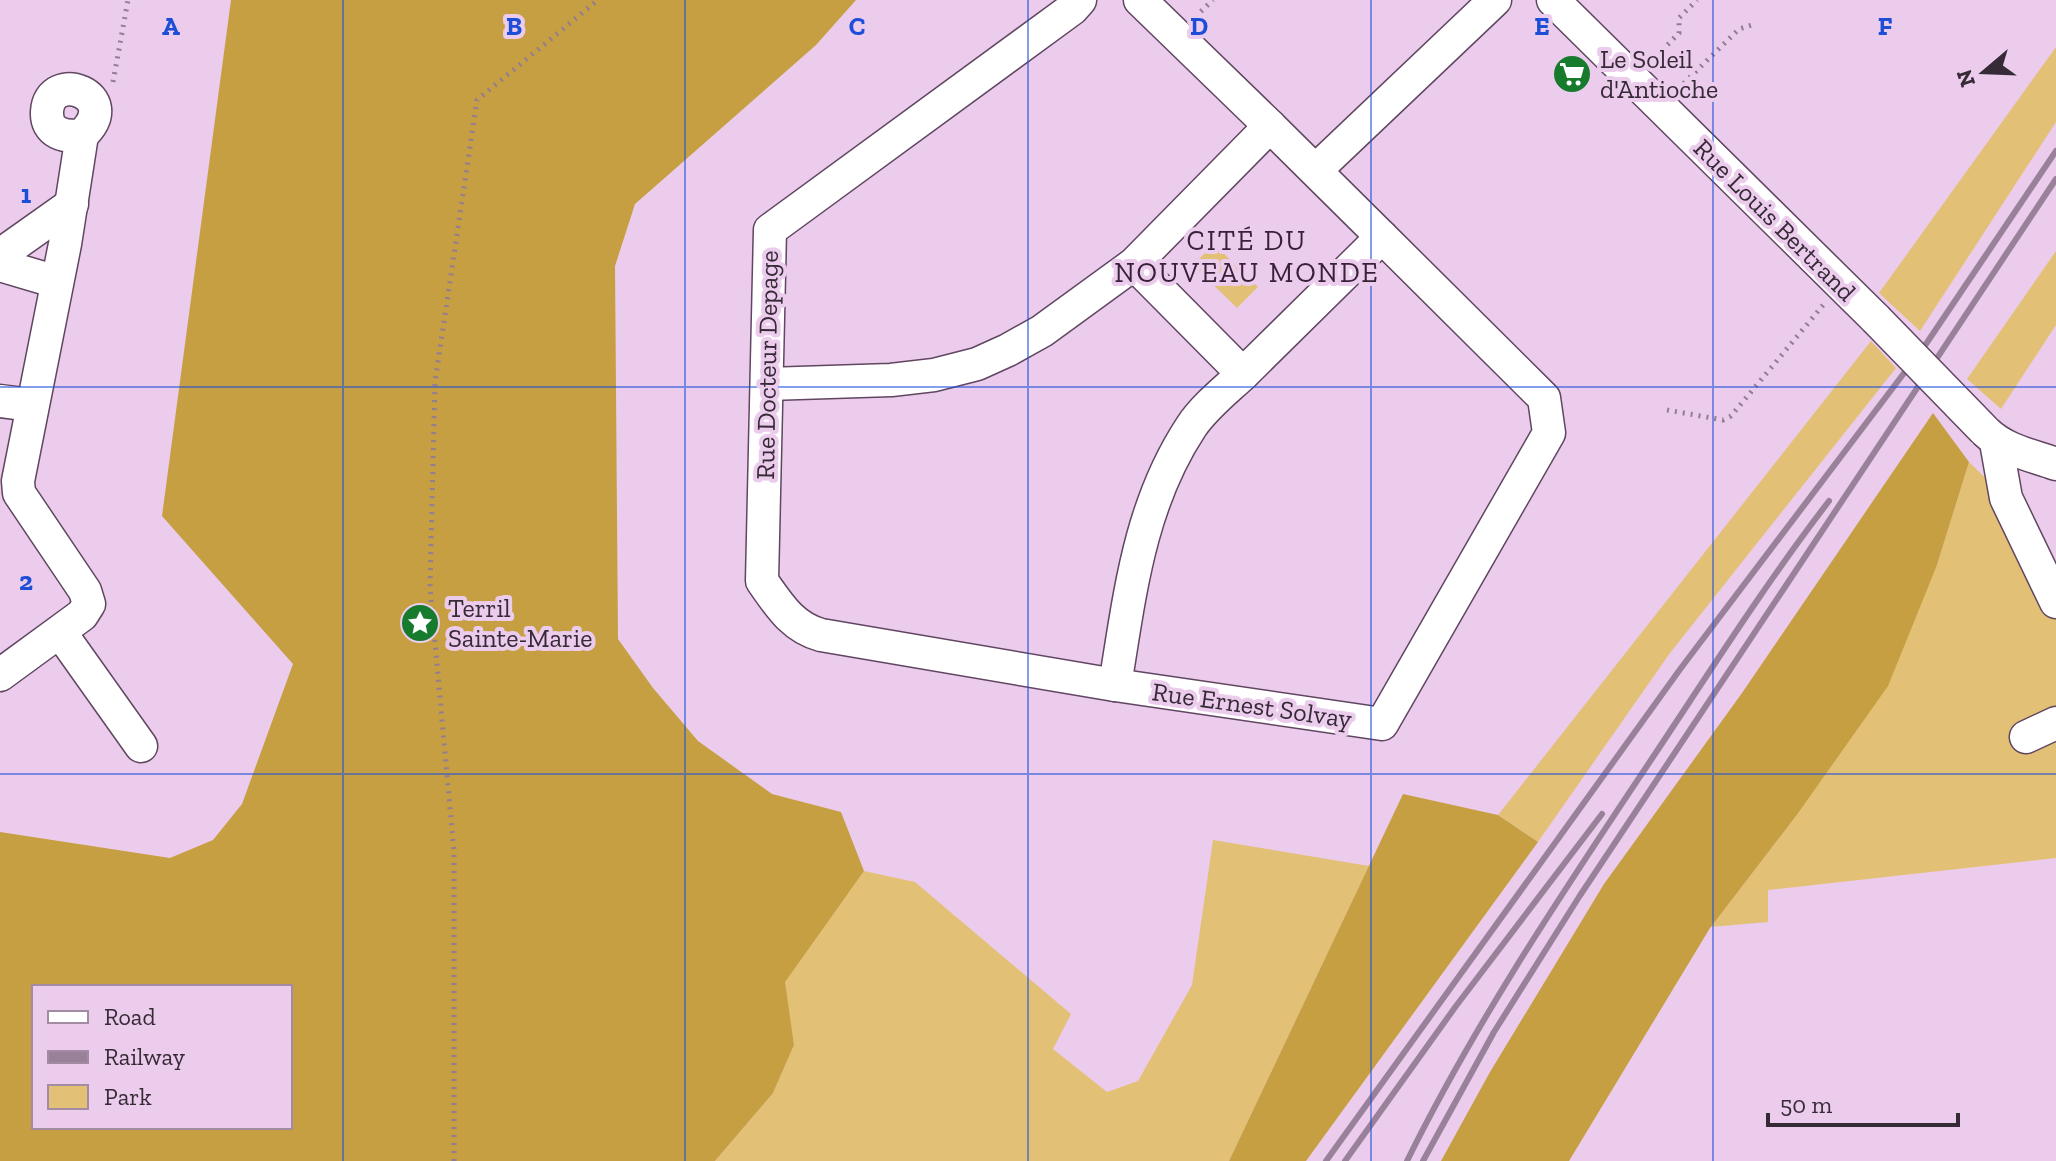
<svg xmlns="http://www.w3.org/2000/svg" width="2056" height="1161" font-family="'Zilla Slab',serif">
  <rect width="100%" height="100%" fill="#ecccec"/>
  <!-- green -->
  <g fill="#e2c177">
    <polygon points="2056,47 2056,122 1920,331 1879,293"/>
    <polygon points="1214,244 1258,287 1237,308 1193,265"/>
    <polygon points="2056,251 2056,325 2001,409 1967,379"/>
    <polygon points="1871,341 1896,368 1670,653 1538,842 1498,815"/>
    <polygon points="1969,462 2006,498 2056,602 2056,858 1768,890 1768,922 1710,927 1796,816 1937,565"/>
    <polygon points="1213,840 1369,866 1229,1161 715,1161 773,1093 794,1045 784,982 864,871 915,882 1071,1014 1053,1049 1107,1092 1138,1081 1192,985"/>
  </g>
  <!-- forest -->
  <g fill="#c59f41" fill-rule="evenodd">
    <path d="M231,0H856L816,45L635,204L615,266L618,639L653,688L698,741L772,794L841,812L864,871L785,982L794,1045L773,1093L715,1161H0V832L170,858L213,840L242,804L293,664L162,516ZM34,987H290V1127H34Z"/>
    <polygon points="1933,413 1969,462 1937,565 1888,686 1796,816 1710,928 1569,1161 1441,1161 1490,1072 1604,884 1742,693"/>
    <polygon points="1403,794 1498,815 1538,842 1306,1161 1229,1161"/>
  </g>
  <g fill="none" stroke-linecap="round" stroke-linejoin="round">
    <defs>
      <g id="minor">
        <path d="M1080,0L1072,9L770,230L762,581C779,605 792,627 821,635L1115,685L1382,724L1549,433L1544,398L1382,237"/>
        <polyline points="1140,0 1270,126"/>
        <polyline points="1553,0 1876,319"/>
        <polyline points="1316,170 1495,0"/>
        <polyline points="0,255 72,204"/>
        <polyline points="0,263 3,266 57,282"/>
        <polyline points="768,384 891,380 934,375 977,364 1008,350 1042,331 1134,264 1270,126 1382,237 1243,374 1134,264"/>
        <polyline points="0,401 32,405"/>
        <path d="M1986,432C2006,451 2031,455 2056,464"/>
        <polyline points="1996,442 2006,498 2056,602"/>
        <polyline points="60,632 141,746"/>
        <path d="M0,675L82,615L89,604L85,591L19,493L18,481L65,244L82,135C125,95 49,68 47,112C46,133 65,138 82,135"/>
        <path d="M1115,685C1130,594 1139,506 1191,427C1204,407 1226,390 1243,374"/>
        <polyline points="2026,737 2056,723"/>
      </g>
    </defs>
    <!-- minor casing -->
    <use href="#minor" stroke="#604661" stroke-width="35"/>
    <!-- path -->
    <g stroke="#937d93" stroke-width="5" stroke-dasharray="2 6" stroke-linecap="butt">
      <polyline points="1195,17 1213,0"/>
      <polyline points="1651,62 1679,33 1679,18 1697,0"/>
      <polyline points="113,82 128,0"/>
      <polyline points="1678,89 1739,29 1755,24"/>
      <polyline points="1667,410 1723,420 1731,416 1824,304"/>
      <polyline points="454,1161 454,852 430,587 435,382 477,100 598,0"/>
    </g>
    <!-- minor -->
    <use href="#minor" stroke="#fff" stroke-width="32"/>
    <!-- rail -->
    <g stroke="#998299" stroke-width="6">
      <polyline points="1326,1161 1681,668 1926,344 2056,151"/>
      <polyline points="1345,1161 1456,1006 1602,814"/>
      <path d="M1407,1161C1474,1025 1559,898 1643,772C1704,681 1762,588 1829,501"/>
      <polyline points="1423,1161 1494,1032 1579,897 2056,179"/>
    </g>
    <defs>
      <polyline id="minor-bridge" points="1876,319 1984,430"/>
    </defs>
    <!-- minor-bridge casing -->
    <use href="#minor-bridge" stroke="#604661" stroke-width="35" stroke-linecap="butt"/>
    <!-- minor-bridge -->
    <use href="#minor-bridge" stroke="#fff" stroke-width="32"/>
  </g>
  <!-- grid -->
  <path fill="none" stroke="#1d4ed8" stroke-width="2" stroke-opacity="0.55" d="M343,0V1161M685,0V1161M1028,0V1161M1371,0V1161M1713,0V1161M0,387H2056M0,774H2056"/>
  <!-- icons -->
  <defs>
    <symbol id="supermarket-disc" viewBox="-11 -11 22 22"><circle r="9.5" fill="#177b2d" stroke="#ecccec"/><path d="M-6-5.5h2.5l.6 2H6L4.5 2H-2.5L-4.4-4H-6ZM-1.5 3.2a1.3 1.3 0 1 0 .1 0ZM3 3.2a1.3 1.3 0 1 0 .1 0Z" fill="#fff"/></symbol>
    <symbol id="sight-disc" viewBox="-11 -11 22 22"><circle r="9.5" fill="#177b2d" stroke="#ecccec"/><path d="M0-6L1.8-2.2L6-1.7L2.9 1.2L3.7 5.4L0 3.3L-3.7 5.4L-2.9 1.2L-6-1.7L-1.8-2.2Z" fill="#fff"/></symbol>
  </defs>
  <g fill-rule="evenodd">
    <use href="#supermarket-disc" x="1550" y="52" width="44" height="44"/>
    <use href="#sight-disc" x="398" y="601" width="44" height="44"/>
  </g>
  <g text-anchor="middle" stroke-width="8" stroke-linejoin="round" paint-order="stroke">
    <!-- poi labels -->
    <g font-size="26" fill="#362a36" stroke="#ecccec" text-anchor="start">
      <text x="1600" y="68">Le Soleil<tspan x="1600" dy="30">d'Antioche</tspan></text>
      <text x="448" y="617">Terril<tspan x="448" dy="30">Sainte-Marie</tspan></text>
    </g>
    <!-- street labels -->
    <g font-size="26" fill="#362a36" stroke="#ecccec">
      <text transform="translate(1775 220) rotate(45)" y="9">Rue Louis Bertrand</text>
      <text transform="translate(767 365) rotate(-89)" y="9">Rue Docteur Depage</text>
      <text transform="translate(1252 705) rotate(8)" y="9">Rue Ernest Solvay</text>
    </g>
    <!-- neighbourhood labels -->
    <g font-size="28" letter-spacing="2" fill="#382039" stroke="#ecccec">
      <text x="1247" y="250">CITÉ DU<tspan x="1247" dy="32">NOUVEAU MONDE</tspan></text>
    </g>
  </g>
  <g font-size="26" text-anchor="middle" font-weight="bold" fill="#1d4ed8" stroke="#ecccec" stroke-width="8" stroke-linejoin="round" paint-order="stroke">
    <text x="171" y="35">A</text>
    <text x="514" y="35">B</text>
    <text x="857" y="35">C</text>
    <text x="1199" y="35">D</text>
    <text x="1542" y="35">E</text>
    <text x="1885" y="35">F</text>
    <text x="26" y="203">1</text>
    <text x="26" y="590">2</text>
  </g>
  <!-- legend -->
  <rect x="32" y="985" width="260" height="144" fill="#ecccec" stroke="#a38ba3" stroke-width="2"/>
  <rect x="48" y="1011" width="40" height="12" fill="#ffffff" stroke="#a38ba3" stroke-width="2"/>
  <text x="104" y="1025" font-size="24" fill="#362a36">Road</text>
  <rect x="48" y="1051" width="40" height="12" fill="#998299" stroke="#a38ba3" stroke-width="2"/>
  <text x="104" y="1065" font-size="24" fill="#362a36">Railway</text>
  <rect x="48" y="1085" width="40" height="24" fill="#e2c177" stroke="#a38ba3" stroke-width="2"/>
  <text x="104" y="1105" font-size="24" fill="#362a36">Park</text>
  <!-- north arrow -->
  <g transform="translate(1984 72) rotate(251)" stroke="#ecccec" stroke-width="6" paint-order="stroke">
  <path d="M0-6L14 30L0 20L-14 30Z" fill="#362a36"/>
  <text y="-12" font-size="22" font-weight="bold" text-anchor="middle" fill="#362a36">N</text>
  </g>
  <!-- scale -->
  <path d="M1768 1113v12h190v-12" fill="none" stroke="#362a36" stroke-width="4"/>
  <text x="1780" y="1113" font-size="24" fill="#362a36" stroke="#ecccec" stroke-width="6" paint-order="stroke">50 m</text>
</svg>
